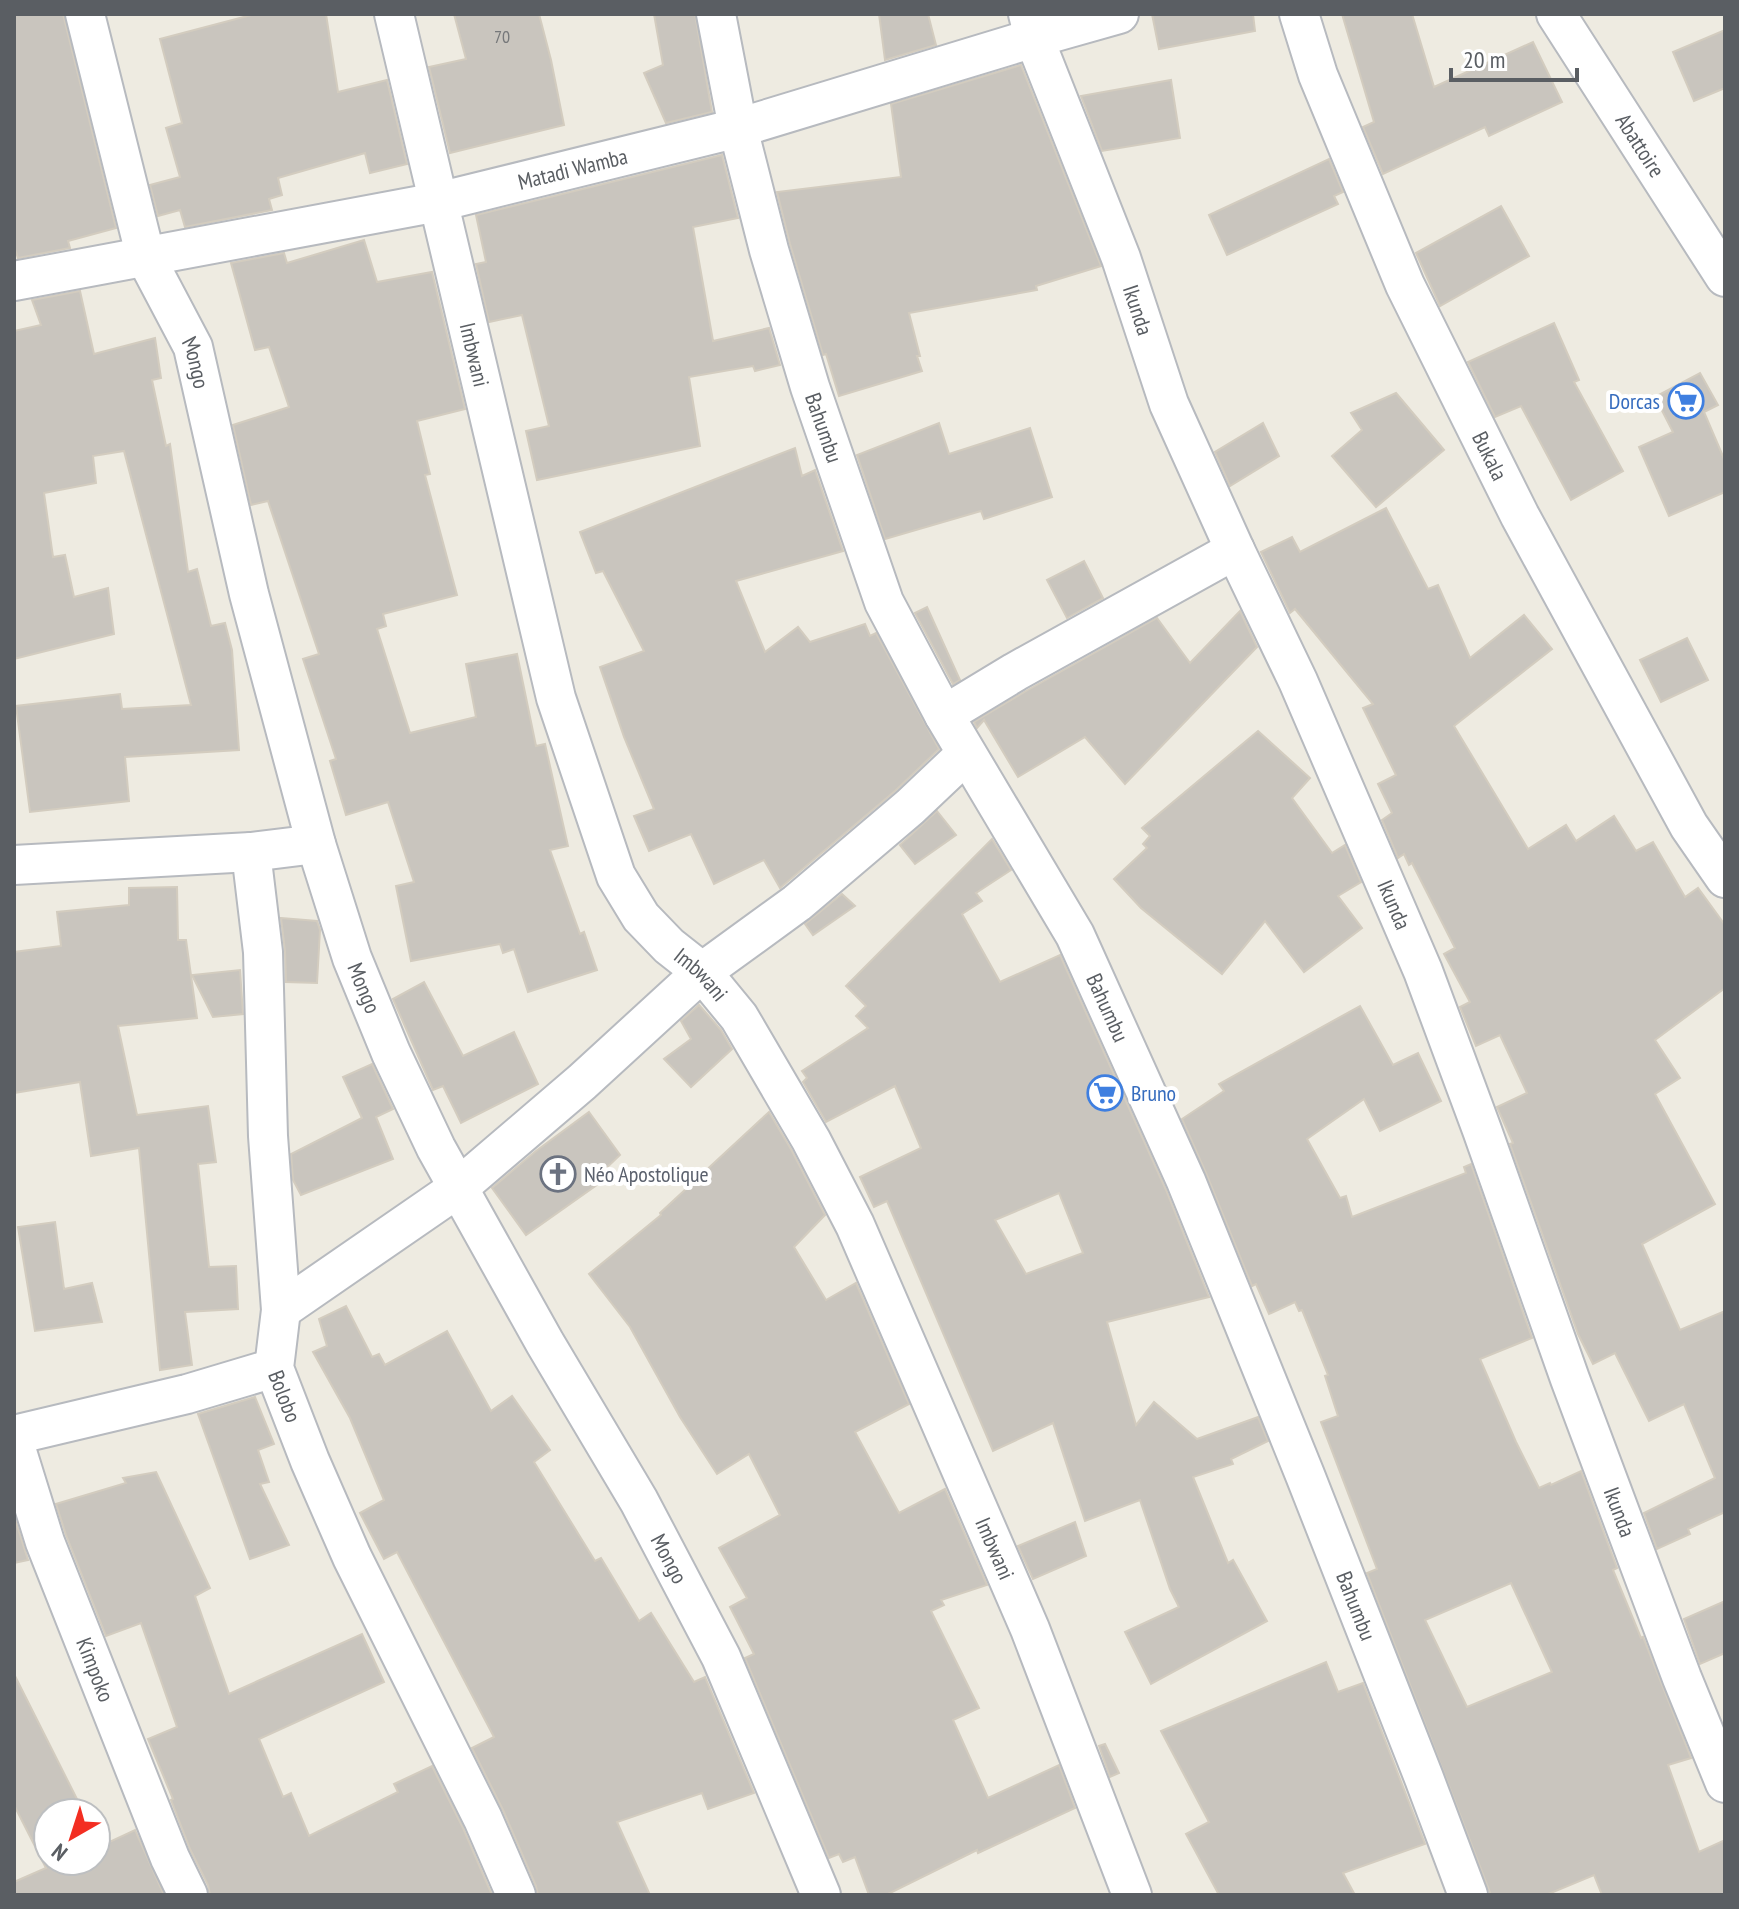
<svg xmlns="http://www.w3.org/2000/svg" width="1739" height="1909" font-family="'PT Sans Narrow',sans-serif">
  <rect width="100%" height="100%" fill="#eeebe1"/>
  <!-- building -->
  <g fill="#c9c5be" stroke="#d3ccbf" stroke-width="2" fill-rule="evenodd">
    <polygon points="14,14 63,14 116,228 68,241 70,248 18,258 14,246"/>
    <polygon points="255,14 326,14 338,92 387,80 407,164 370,173 365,153 278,178 282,195 269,199 272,210 185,227 180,210 158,216 150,185 180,177 166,128 182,123 160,39"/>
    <polygon points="454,14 539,14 551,60 564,125 450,153 429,67 466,59"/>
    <polygon points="654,14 695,14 712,112 666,123 644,73 663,65"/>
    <polygon points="879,14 928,14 936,45 885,60"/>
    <polygon points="1152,14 1253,14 1255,31 1159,49"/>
    <polygon points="1342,14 1412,14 1434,87 1533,42 1562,102 1489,136 1485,127 1383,174 1363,127 1374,122"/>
    <polygon points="1725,30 1725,88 1694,101 1673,52"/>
    <polygon points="1021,65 1101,266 1036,286 1037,290 909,313 920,356 917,356 922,371 839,396 826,354 823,355 790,244 777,192 901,177 891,104"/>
    <polygon points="1171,80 1180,138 1102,151 1081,96"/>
    <polygon points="722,155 738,218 693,227 713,341 769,328 780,365 755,371 753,366 689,377 700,446 537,480 526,431 549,426 522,315 489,322 476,264 486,262 476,215"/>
    <polygon points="1329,159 1343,192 1334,196 1338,204 1227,255 1209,215"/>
    <polygon points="1501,206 1529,256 1440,306 1416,253"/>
    <polygon points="364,240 377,282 432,272 465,409 417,421 430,474 425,475 457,595 383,614 386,626 377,629 410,733 476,717 466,664 517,654 536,746 545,744 568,846 550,850 580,934 584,932 597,970 528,992 514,949 503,953 500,944 411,961 396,886 414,882 388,802 346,815 330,761 336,759 303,659 319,654 268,501 251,505 233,425 289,407 269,347 255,350 231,263 284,253 287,263"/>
    <polygon points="80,291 94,354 155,338 161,378 152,380 166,446 170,444 188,572 197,569 211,626 225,623 232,650 239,750 125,757 129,801 30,812 16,706 120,694 122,709 191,705 124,451 93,456 96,483 44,493 53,557 65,555 74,597 108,588 114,634 14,659 14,331 41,325 32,300"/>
    <polygon points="1554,323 1579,380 1574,382 1623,471 1571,500 1521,406 1495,417 1468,362"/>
    <polygon points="1700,373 1718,405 1704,412 1725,461 1725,492 1669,516 1639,447 1673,432 1655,397"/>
    <polygon points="1396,393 1444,450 1376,507 1332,456 1362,430 1351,413"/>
    <polygon points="939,423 949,454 1030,428 1052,497 984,519 981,511 885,539 857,455"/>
    <polygon points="1263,423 1279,456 1230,486 1215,452"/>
    <polygon points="795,448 802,476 815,470 843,551 736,581 765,652 798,627 810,642 865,624 870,636 876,633 939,749 895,791 780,888 764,860 714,884 691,834 649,851 634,816 654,809 624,737 600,667 644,651 603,571 596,573 580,532"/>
    <polygon points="1386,508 1428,589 1438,585 1470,658 1524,615 1552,649 1454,726 1528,849 1566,825 1576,841 1614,816 1636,851 1653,842 1685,897 1698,888 1725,925 1725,988 1655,1040 1680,1078 1655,1094 1715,1204 1642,1244 1680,1330 1725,1311 1725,1512 1688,1529 1690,1534 1657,1549 1644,1513 1715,1478 1684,1404 1649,1421 1615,1353 1593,1364 1578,1334 1510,1144 1513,1143 1497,1107 1527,1093 1500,1035 1476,1046 1460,1007 1470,1002 1444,954 1455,948 1412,863 1409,865 1404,854 1398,858 1382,820 1392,813 1378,784 1396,775 1363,708 1373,704 1295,609 1290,613 1261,552 1292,537 1300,552"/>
    <polygon points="1084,561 1103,598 1067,618 1047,580"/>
    <polygon points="927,607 960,680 953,684 915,613"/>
    <polygon points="1240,611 1257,647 1125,784 1085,737 1018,777 984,720 977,728 974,722 1026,691 1157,618 1190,663"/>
    <polygon points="1687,638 1708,680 1661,702 1640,660"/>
    <polygon points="1258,731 1310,778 1292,798 1332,853 1345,845 1361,882 1338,896 1362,928 1304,972 1265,921 1222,974 1141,908 1114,879 1147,848 1143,844 1150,836 1142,828"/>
    <polygon points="937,811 956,835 915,864 900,845"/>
    <path d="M992,839L1011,870L976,893L982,901L962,914L1000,982L1060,955L1166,1190L1209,1297L1107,1322L1136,1425L1154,1402L1197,1439L1258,1417L1268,1441L1231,1459L1233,1464L1193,1477L1228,1563L1233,1560L1267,1621L1151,1684L1125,1632L1179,1607L1170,1589L1140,1500L1085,1521L1053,1423L993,1451L887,1201L874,1207L860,1177L921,1148L895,1086L826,1122L803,1082L807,1078L802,1071L868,1028L856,1016L866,1006L846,986ZM1059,1193L1083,1253L1026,1274L995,1220Z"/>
    <polygon points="177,887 178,940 186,940 197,1018 118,1026 137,1115 208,1106 216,1162 198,1164 209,1267 236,1266 238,1309 185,1312 192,1365 160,1370 139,1148 91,1156 80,1082 14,1093 14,952 61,946 57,912 129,905 129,888"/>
    <polygon points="842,894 855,906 813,935 805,924"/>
    <polygon points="281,918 317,921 320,930 317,983 286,982 285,951"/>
    <polygon points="240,970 243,1014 213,1017 192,975"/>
    <polygon points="424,982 463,1056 514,1032 538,1084 461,1123 443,1086 433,1090 393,999"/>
    <polygon points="699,1005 721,1030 732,1049 691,1087 664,1059 691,1039 681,1021"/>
    <path d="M1360,1006L1393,1065L1418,1053L1441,1101L1380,1131L1364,1099L1307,1139L1340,1198L1346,1196L1352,1217L1466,1173L1464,1167L1471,1164L1532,1338L1480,1359L1516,1442L1539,1488L1550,1483L1551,1485L1581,1471L1617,1568L1613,1570L1641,1638L1643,1637L1691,1758L1668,1765L1699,1852L1725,1840V1895H1602L1594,1875L1546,1895H1491L1367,1573L1377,1569L1321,1422L1338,1416L1325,1376L1328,1375L1302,1310L1299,1311L1295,1302L1269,1314L1256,1284L1252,1286L1206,1173L1182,1119L1224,1091L1219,1084ZM1511,1583L1552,1672L1467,1707L1425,1620Z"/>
    <polygon points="372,1064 393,1109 376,1117 393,1159 301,1195 293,1180 291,1154 362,1118 343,1077"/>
    <polygon points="589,1112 620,1155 597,1177 601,1182 526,1235 492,1188 536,1151"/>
    <polygon points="769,1112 792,1151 825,1215 794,1247 826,1300 856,1283 909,1404 855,1432 899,1513 945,1489 987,1585 941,1600 944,1605 931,1611 979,1708 953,1720 988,1798 1059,1765 1075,1808 978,1853 977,1850 886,1895 869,1895 855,1857 843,1862 839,1854 829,1858 745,1658 754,1654 730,1607 747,1598 719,1548 780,1515 749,1454 717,1474 680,1417 630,1327 589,1274 661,1215 660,1213"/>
    <polygon points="55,1222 64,1289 92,1283 102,1322 35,1331 18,1227"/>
    <polygon points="346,1306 372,1357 379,1354 385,1365 447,1331 491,1411 512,1396 550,1450 534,1462 595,1561 601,1558 639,1621 651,1613 694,1682 705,1677 754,1793 708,1809 702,1793 617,1822 650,1895 538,1895 536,1886 503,1810 472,1748 494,1737 397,1552 384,1559 360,1513 384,1500 350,1418 313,1352 327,1346 319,1319"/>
    <polygon points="255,1397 274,1444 258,1450 269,1482 260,1484 289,1545 250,1559 198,1414"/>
    <polygon points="156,1472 210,1588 195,1596 229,1694 362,1634 384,1682 259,1739 283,1797 291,1793 309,1836 398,1792 394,1784 432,1766 463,1828 492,1895 210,1895 208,1885 190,1849 171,1800 173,1799 148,1739 177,1727 141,1623 106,1636 66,1535 56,1504 126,1483 123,1478"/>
    <polygon points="14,1516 28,1560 14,1563"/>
    <polygon points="1075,1522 1086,1556 1033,1579 1018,1546"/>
    <polygon points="1725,1601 1725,1653 1700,1664 1684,1619"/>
    <polygon points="1326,1662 1338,1692 1363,1683 1425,1844 1343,1873 1355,1895 1219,1895 1186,1834 1209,1822 1161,1731"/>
    <polygon points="14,1674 84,1813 48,1813 48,1861 96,1861 96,1836 101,1846 135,1830 164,1895 14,1895 14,1882 46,1868 14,1805"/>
    <polygon points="1105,1744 1119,1773 1110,1777 1099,1746"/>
  </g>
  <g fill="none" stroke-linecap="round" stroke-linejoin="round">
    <defs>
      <g id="street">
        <path id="s1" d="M85,14L146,258L193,347L249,594L316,844L352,958L391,1053L436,1148L545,1343L639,1501L721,1657L821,1895"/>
        <path id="s2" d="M394,14L556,698L616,876L641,917L669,946L702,972L739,1017L811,1140L855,1225L1030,1629L1132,1895"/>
        <path id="s3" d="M716,14L738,128L769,250L810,387L884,602L944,715L1075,935L1186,1181L1305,1475L1424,1778L1468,1895"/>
        <path id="s4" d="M1028,14L1034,38L1121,258L1169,404L1235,550L1298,681L1423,971L1482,1130L1570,1379L1682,1678L1725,1783"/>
        <path id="s5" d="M1299,14L1318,75L1405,285L1520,516L1689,826L1725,878"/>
        <path id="s6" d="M1556,14L1725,277"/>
        <path id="s7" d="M14,281L438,202L738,128L1034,38L1119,14"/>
        <polyline points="944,715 1015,672 1235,550"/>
        <path id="s8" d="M251,852L263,952L268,1136L281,1310L274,1368L310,1461L352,1557L483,1819L516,1895"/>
        <polyline points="14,865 251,852 316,844"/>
        <polyline points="281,1310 458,1188 582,1082 702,972 797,903 910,807 966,754"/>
        <polyline points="14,1435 187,1394 274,1368"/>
        <path id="s9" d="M14,1442L45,1542L170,1858L188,1895"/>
      </g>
    </defs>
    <!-- street casing -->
    <use href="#street" stroke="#b7babf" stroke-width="42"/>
    <!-- street -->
    <use href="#street" stroke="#fff" stroke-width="38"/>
  </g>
  <!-- icons -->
  <defs>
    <symbol id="supermarket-ring" viewBox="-11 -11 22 22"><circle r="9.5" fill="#fff" stroke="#3f7fe0" stroke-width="1.5"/><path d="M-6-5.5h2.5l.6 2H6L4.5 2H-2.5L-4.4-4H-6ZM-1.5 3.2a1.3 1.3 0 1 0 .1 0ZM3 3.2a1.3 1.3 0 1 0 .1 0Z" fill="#3f7fe0"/></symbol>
    <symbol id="church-ring" viewBox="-11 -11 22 22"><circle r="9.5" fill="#fff" stroke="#6b7280" stroke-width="1.5"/><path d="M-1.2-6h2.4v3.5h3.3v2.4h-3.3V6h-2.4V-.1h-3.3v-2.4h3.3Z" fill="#6b7280"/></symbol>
  </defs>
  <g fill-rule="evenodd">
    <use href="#supermarket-ring" x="1666" y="381" width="40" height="40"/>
    <use href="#supermarket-ring" x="1085" y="1073" width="40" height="40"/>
    <use href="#church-ring" x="538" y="1154" width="40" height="40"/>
  </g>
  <g text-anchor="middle" stroke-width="8" stroke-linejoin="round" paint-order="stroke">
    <!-- number labels -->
    <g font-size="18" fill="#76787a">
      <text x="502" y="43">70</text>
    </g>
    <!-- street labels -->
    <g font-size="22" fill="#5a5e63" stroke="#fff">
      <text dy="8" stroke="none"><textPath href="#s6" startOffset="156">Abattoire</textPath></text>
      <text dy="8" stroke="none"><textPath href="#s7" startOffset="570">Matadi Wamba</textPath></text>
      <text dy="8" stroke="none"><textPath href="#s4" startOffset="316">Ikunda</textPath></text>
      <text dy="8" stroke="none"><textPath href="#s2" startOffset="350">Imbwani</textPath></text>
      <text dy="8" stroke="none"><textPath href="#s1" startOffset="368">Mongo</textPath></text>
      <text dy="8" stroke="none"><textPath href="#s3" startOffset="428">Bahumbu</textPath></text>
      <text dy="8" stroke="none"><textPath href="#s5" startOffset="482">Bukala</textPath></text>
      <text dy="8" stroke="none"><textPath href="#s4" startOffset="964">Ikunda</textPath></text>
      <text dy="8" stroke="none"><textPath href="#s2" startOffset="1022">Imbwani</textPath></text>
      <text dy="8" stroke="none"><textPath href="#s1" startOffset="1016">Mongo</textPath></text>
      <text dy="8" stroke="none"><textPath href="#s3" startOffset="1076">Bahumbu</textPath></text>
      <text dy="8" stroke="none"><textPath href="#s8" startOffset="548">Bolobo</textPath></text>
      <text dy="8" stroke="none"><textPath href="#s4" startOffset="1612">Ikunda</textPath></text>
      <text dy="8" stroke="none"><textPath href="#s2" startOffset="1670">Imbwani</textPath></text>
      <text dy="8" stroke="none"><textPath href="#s1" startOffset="1664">Mongo</textPath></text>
      <text dy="8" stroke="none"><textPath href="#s3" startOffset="1724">Bahumbu</textPath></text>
      <text dy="8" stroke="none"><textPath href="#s9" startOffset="242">Kimpoko</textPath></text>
    </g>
    <!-- shop labels -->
    <g font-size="22" fill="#366cbe" stroke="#fff" text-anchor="end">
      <text x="1660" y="409">Dorcas</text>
      <text x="1131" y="1101" text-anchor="start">Bruno</text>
    </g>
    <!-- worship labels -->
    <g font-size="22" fill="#5b616d" stroke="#fff" text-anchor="start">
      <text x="584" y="1182">Néo Apostolique</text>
    </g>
  </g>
  <!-- border -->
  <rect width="1739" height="1909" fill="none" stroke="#5a5e63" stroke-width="32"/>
  <!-- north arrow -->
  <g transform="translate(72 1837) rotate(219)"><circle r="38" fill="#ffffff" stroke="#bdbfc1" stroke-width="2"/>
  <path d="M0-6L14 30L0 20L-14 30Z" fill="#f32e22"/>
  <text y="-12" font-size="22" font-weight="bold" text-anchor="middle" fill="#5a5e63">N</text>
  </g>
  <!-- scale -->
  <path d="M1451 68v12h126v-12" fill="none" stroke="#5a5e63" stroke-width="4"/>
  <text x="1463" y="68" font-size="24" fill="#5a5e63" stroke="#ffffff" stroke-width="6" paint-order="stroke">20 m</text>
</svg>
